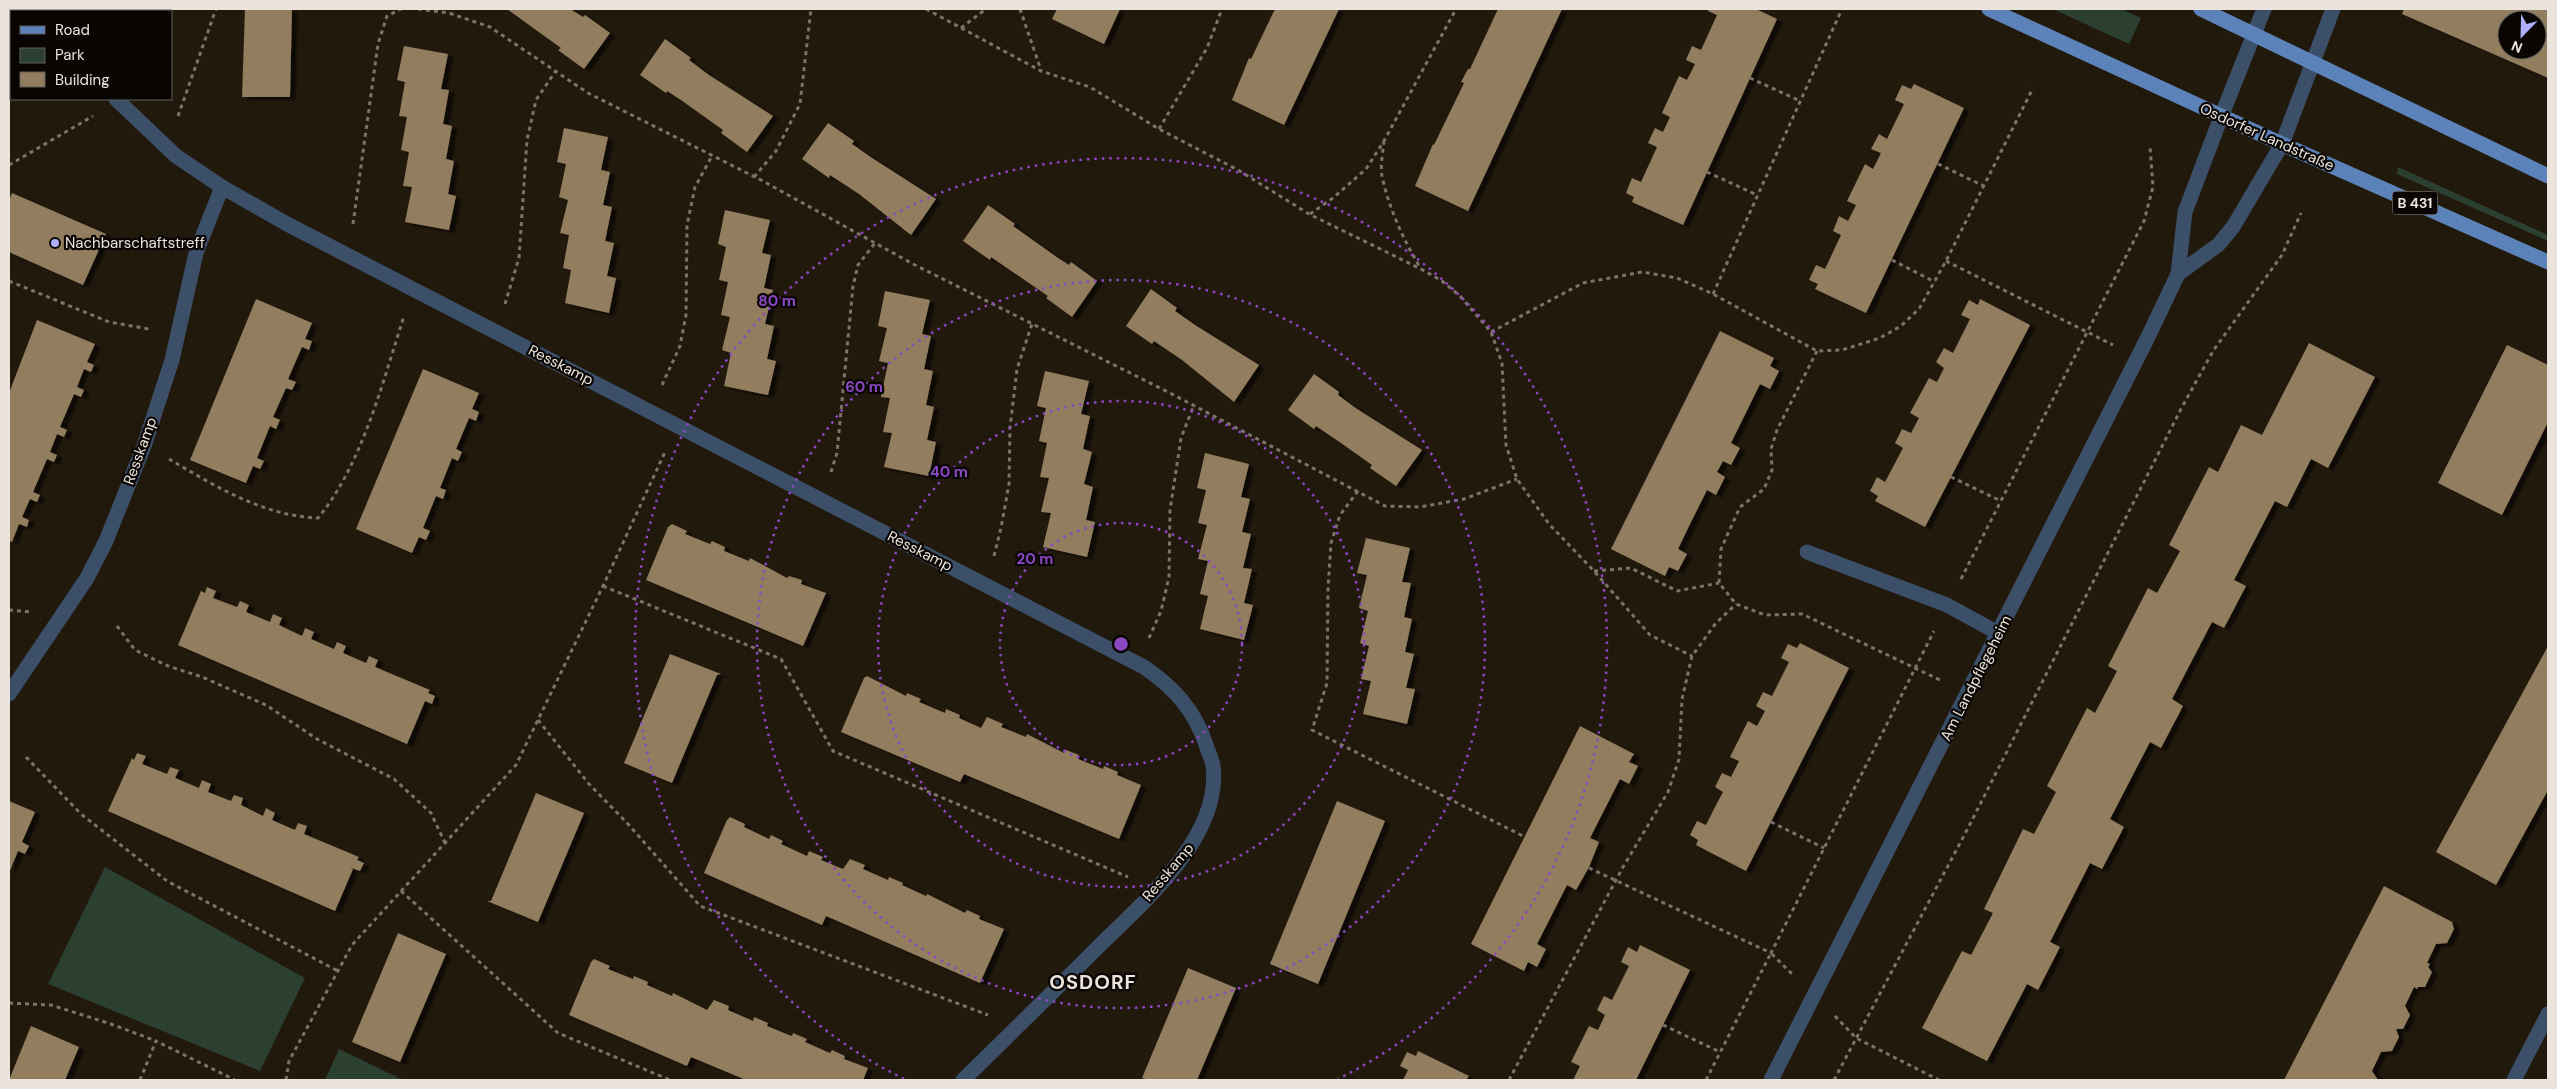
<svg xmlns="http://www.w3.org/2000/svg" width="2557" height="1089" font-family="'DM Sans',sans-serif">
  <defs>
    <filter id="shadow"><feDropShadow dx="5.5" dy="3" stdDeviation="1" flood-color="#0009"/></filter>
  </defs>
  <rect width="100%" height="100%" fill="#22190d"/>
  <!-- green -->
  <g fill="#2c4032">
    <polygon points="2053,9 2121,9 2141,18 2129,44"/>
    <polygon points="2398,167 2548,235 2548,241 2397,174"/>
    <polygon points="105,867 305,978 260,1071 48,984"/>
    <polygon points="339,1049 403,1080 325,1080"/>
  </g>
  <!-- building -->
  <g fill="#927d5e" fill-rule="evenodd" filter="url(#shadow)">
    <polygon points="245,9 292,9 290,97 242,97"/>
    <polygon points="507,9 570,9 583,17 585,15 610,33 584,69 558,50 561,48"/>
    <polygon points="1057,9 1120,9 1104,44 1052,19"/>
    <polygon points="1275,9 1339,9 1284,125 1232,100 1249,58 1251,59"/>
    <polygon points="1498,9 1562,9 1468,211 1415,186 1433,144 1434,145 1464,83 1461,82 1468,69 1470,69"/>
    <polygon points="1709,9 1756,9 1777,19 1683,225 1632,202 1634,197 1626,193 1632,178 1641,182 1657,147 1648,143 1655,128 1663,132 1670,117 1662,113 1679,76 1687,80 1695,64 1686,60 1692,46 1701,50 1717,15 1708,11"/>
    <path d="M2404,9H2548V78L2402,14ZM2507,20H2537V50H2507Z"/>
    <polygon points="665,39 691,58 689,60 709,75 773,116 747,152 721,133 723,130 681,100 667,91 666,93 640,75"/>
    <polygon points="404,46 448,54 441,89 449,90 443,124 452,126 446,159 454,161 448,194 456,196 449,230 405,222 412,187 403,186 409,152 401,150 407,117 399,116 405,82 397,80"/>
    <polygon points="1914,84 1964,108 1866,313 1815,289 1818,284 1809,280 1816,265 1825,269 1841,235 1833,231 1839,216 1848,221 1856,205 1847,201 1865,164 1873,169 1881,153 1871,149 1879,134 1887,139 1904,104 1895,100 1902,85 1911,89"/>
    <polygon points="828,123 854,141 852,144 872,158 936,199 911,235 859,194 830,175 829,178 802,159"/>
    <polygon points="564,128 608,137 601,170 610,172 603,205 612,207 605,241 614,243 607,276 616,278 609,313 565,303 571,270 563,268 569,235 560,233 568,200 559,197 566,164 557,162"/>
    <polygon points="12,193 106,234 83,285 9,252 9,201"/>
    <polygon points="988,205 1015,224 1013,226 1058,258 1069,265 1071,262 1097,281 1072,317 1046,298 1048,296 991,257 990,260 963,241"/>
    <polygon points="725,210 770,220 762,253 771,255 764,288 773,290 765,324 774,326 767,359 776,361 768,395 724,386 731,353 722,350 730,317 721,315 728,282 719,280 726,247 718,244"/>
    <polygon points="1151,289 1177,308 1175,311 1195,325 1259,365 1234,402 1182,360 1154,341 1152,344 1126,326"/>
    <polygon points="885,291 930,300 922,334 931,336 924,369 933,371 926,405 934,407 927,440 936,442 929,476 884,467 892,433 883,432 890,398 881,397 888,363 879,361 887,328 878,326"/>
    <polygon points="256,299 312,323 305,339 312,341 309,350 302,347 288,379 296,382 292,390 286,388 273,417 280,420 276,429 270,426 257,458 264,461 260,469 253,466 246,483 190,460"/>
    <polygon points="1980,299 2030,325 1925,527 1875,501 1878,496 1870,491 1877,477 1885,482 1903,448 1895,443 1902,429 1911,433 1919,418 1910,413 1929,378 1937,382 1944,368 1936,362 1944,348 1953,353 1970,319 1961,315 1969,300 1978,305"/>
    <polygon points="37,320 95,344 87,362 94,365 91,372 84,369 77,387 84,390 81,397 74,394 60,427 67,430 64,437 57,434 50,452 57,455 54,462 47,459 33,492 40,495 37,502 30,499 22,517 29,520 27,527 19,524 12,542 9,541 9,393"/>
    <polygon points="1720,331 1774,358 1770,366 1779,371 1770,389 1760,384 1731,443 1740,448 1731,465 1723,461 1717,472 1725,477 1716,495 1707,490 1689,526 1678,549 1687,554 1678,571 1669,567 1665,576 1611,549"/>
    <polygon points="2309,343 2375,377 2328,468 2311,459 2287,507 2275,501 2234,580 2246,586 2224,628 2212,622 2172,699 2183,706 2161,748 2150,742 2110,819 2124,827 2102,869 2090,863 2050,942 2060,947 2038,990 2027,984 1987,1061 1922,1028 1962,951 1971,955 1993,913 1984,909 2023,829 2034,834 2056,792 2047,786 2087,708 2095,713 2117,671 2108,666 2148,588 2157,593 2180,551 2169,545 2209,467 2218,472 2241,425 2262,435"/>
    <polygon points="2507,345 2548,365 2548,422 2502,515 2438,483"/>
    <polygon points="423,369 479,393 472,409 479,412 476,421 469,418 456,449 462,452 458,461 452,458 440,488 446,490 443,499 436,496 423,528 430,531 426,540 419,537 412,553 356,529"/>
    <polygon points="1045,371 1089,381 1081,414 1090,416 1083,449 1092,452 1084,484 1093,487 1086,520 1095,522 1087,557 1043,547 1051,513 1041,512 1049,478 1040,477 1047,443 1039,441 1046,408 1037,406"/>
    <polygon points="1314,374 1339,392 1338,395 1357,409 1422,450 1396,486 1370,468 1372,465 1341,443 1316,426 1314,429 1288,410"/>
    <polygon points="1205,453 1249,464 1241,497 1250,499 1242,532 1251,534 1243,568 1252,569 1244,603 1253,605 1244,640 1200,629 1208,596 1200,594 1208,561 1198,559 1207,525 1198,523 1206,490 1197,488"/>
    <polygon points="672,524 687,531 685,534 710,544 712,541 725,547 724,551 749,561 750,558 787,578 789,576 802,580 801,584 826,593 803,646 646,580 668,527"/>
    <polygon points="1366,538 1410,548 1402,582 1411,583 1404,617 1412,619 1405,652 1414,654 1406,688 1415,689 1407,724 1363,714 1371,681 1361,679 1369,646 1360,643 1368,611 1359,608 1367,575 1357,573"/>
    <polygon points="207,587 216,591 213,598 237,607 240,601 249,605 246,612 270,622 273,614 282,618 279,625 302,636 305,628 314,632 311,639 334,649 337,642 346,646 343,653 366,663 369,656 378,660 375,667 430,690 428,693 435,696 432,704 425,701 407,744 178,645 201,591 205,593"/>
    <polygon points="1800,643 1849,668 1746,871 1696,845 1698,840 1690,835 1697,821 1706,825 1715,807 1723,792 1715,787 1722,773 1731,777 1739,761 1730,757 1748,721 1757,726 1765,711 1756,706 1763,692 1772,696 1789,662 1781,658 1788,644 1797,648"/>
    <polygon points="2548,646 2548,790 2496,885 2436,852"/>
    <polygon points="670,654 721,674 717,675 672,783 624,763"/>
    <polygon points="867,676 906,696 907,693 921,699 919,702 945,713 946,709 960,715 959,718 981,728 987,717 1003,724 1001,727 1026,737 1027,734 1064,753 1066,750 1079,755 1078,759 1103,769 1104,766 1118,772 1117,775 1141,785 1119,839 964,774 960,782 841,732 864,678"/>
    <polygon points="1580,726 1634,754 1629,762 1638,766 1629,784 1620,779 1590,838 1599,842 1589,867 1576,890 1567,885 1537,944 1546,949 1537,967 1528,962 1524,971 1471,944"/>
    <polygon points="137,753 146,756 142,764 167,774 170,767 179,770 175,778 199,788 202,780 211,784 208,792 231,801 234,795 243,798 241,805 263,816 266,808 275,813 272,820 295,830 298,823 307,826 304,834 359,857 357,860 364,863 360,871 349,867 353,869 335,911 108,811 132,758 134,760"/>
    <polygon points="536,793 584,813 538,922 487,901 491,901"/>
    <polygon points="9,801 35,812 22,842 29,846 25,854 18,851 9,873"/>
    <polygon points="1337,801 1385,821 1318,984 1270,964"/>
    <polygon points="730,817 745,824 744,827 769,839 771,835 783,841 781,844 807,856 809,851 823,857 821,860 843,869 850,859 865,865 863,869 888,880 889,877 903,883 902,885 926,896 927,894 965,913 967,910 980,916 979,919 1004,929 980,983 826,916 822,925 704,873 727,820"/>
    <polygon points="2384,886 2452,922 2454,929 2447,943 2436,944 2427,963 2430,964 2428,967 2432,972 2425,987 2418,987 2417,989 2414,987 2405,1006 2410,1015 2403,1029 2396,1029 2399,1037 2392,1051 2381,1052 2372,1071 2378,1080 2284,1080"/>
    <polygon points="398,933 446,954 400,1062 352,1042"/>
    <polygon points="1640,945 1690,970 1636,1080 1573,1080 1580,1066 1571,1062 1589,1026 1598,1030 1605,1015 1597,1010 1604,996 1612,1000 1629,966 1621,962 1628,947 1637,952"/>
    <polygon points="594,959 610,966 608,969 633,979 634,976 648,982 647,985 672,996 673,993 707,1010 714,1000 729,1006 728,1010 753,1021 754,1017 768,1023 767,1026 789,1035 792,1036 793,1033 807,1039 805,1042 830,1053 832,1050 845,1056 844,1059 868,1068 863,1080 746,1080 691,1057 687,1066 569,1015 591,962"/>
    <polygon points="1188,968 1236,988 1197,1080 1148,1080 1142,1078"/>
    <polygon points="31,1026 79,1047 65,1080 9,1080"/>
    <polygon points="1418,1051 1469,1076 1466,1080 1403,1080 1408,1070 1400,1066 1407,1052 1416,1056"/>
  </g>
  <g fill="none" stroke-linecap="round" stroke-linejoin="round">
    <!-- path -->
    <g stroke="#7c746a" stroke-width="3" stroke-dasharray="4 4" stroke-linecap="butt">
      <polyline points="418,9 449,13 490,27 588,93 761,180 913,264 1168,392 1385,506 1420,507 1464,499 1517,479"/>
      <polyline points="926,9 1041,71 1090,87 1159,129 1238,170 1309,214 1421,269 1442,281 1460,296 1491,332 1502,363 1506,445 1517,479 1549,524 1594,571 1650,635 1692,656"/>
      <polyline points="1020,9 1041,70"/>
      <polyline points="961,28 986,9"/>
      <polyline points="1750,78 1800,101"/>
      <polyline points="178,116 216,9"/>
      <polyline points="1159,129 1207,48 1222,9"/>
      <path d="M1384,141C1383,152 1380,166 1382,176C1389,209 1404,241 1421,269"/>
      <polyline points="1938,164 1984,186"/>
      <polyline points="9,165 93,116"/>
      <polyline points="1707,172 1757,195"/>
      <polyline points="754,177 776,151 800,104 811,9"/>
      <polyline points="1310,214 1333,198 1366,169 1384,141 1456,9"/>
      <polyline points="353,224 378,44 387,16 401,9"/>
      <polyline points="1892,260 1935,282"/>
      <polyline points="1946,261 2113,345"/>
      <polyline points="9,281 109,322 149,329"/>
      <polyline points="1713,294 1842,9"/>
      <polyline points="505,304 519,258 527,140 536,100 555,72"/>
      <polyline points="1491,332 1583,283 1642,272 1677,278 1713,294 1817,351 1842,350 1880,338 1901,326 1919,309 1946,261 2033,88"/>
      <polyline points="1817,351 1777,430 1771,449 1772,470 1764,489 1740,507 1721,549 1719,583 1736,604 1765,615 1802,614 1942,681"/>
      <polyline points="662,385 680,346 686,315 687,225 695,187 712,156"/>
      <path d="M169,459C215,486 263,516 318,518C362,465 383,381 404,316"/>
      <polyline points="831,472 837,453 853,286 858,265 875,243"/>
      <polyline points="1951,477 2001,501"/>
      <polyline points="1358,491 1340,515 1331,543 1328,588 1327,683 1312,730 1525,837"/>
      <polyline points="994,556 1001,528 1009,484 1010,428 1017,369 1032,324"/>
      <polyline points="1594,571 1631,568 1677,591 1719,583"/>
      <polyline points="1961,579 2144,221 2153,187 2150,146"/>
      <polyline points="603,586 781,659 833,751 1128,877"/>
      <polyline points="9,610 31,612"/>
      <polyline points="117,626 135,650 168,666 202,677 266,705 317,739 394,779 431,813 446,845"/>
      <polyline points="1149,638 1161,611 1169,577 1170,510 1181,438 1194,405"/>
      <polyline points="538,720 589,784 629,825 700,906 988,1015"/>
      <polyline points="26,757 81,814 167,881 338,971"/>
      <polyline points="1771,822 1824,848"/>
      <polyline points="1589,868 1771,953 1934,631"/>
      <polyline points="401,891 558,1033 670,1080"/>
      <polyline points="9,1003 51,1005 111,1024 156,1041"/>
      <polyline points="1835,1016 1856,1038 1939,1080"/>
      <polyline points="1663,1025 1720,1052"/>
      <polyline points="140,1080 156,1041 235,1080"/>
      <polyline points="286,1080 289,1061 352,945 516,765 603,586 665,452"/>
      <polyline points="1509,1080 1623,867 1668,792 1679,759 1682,699 1692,656 1716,623 1736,604"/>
      <polyline points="1706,1080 1771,953 1793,975"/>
      <polyline points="1834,1080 1967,830 2181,409 2213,351 2282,255 2301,213"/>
    </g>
    <!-- service -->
    <polyline stroke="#3c4f69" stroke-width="15" points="1807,552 1947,605 1998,633"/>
    <!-- minor -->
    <g stroke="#3c4f69" stroke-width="15">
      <polyline points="47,9 49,11"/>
      <path d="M116,99L176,156L222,187L287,224L1144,667C1173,687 1195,710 1206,745C1208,751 1212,759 1213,766C1222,838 1140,905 1095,950C1051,994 1007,1037 963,1080"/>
      <polyline points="2178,274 2218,245 2233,227 2282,144 2313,62"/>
      <polyline points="9,694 87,578 106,541 144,446 172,360 196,253 222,187"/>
      <polyline points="1771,1080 2147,339 2178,274 2185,212 2221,117"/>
      <polyline points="2514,1080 2548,1014"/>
    </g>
    <!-- tertiary -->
    <g stroke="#3c4f69" stroke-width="15">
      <polyline points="2313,62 2333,9"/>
      <polyline points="2221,117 2264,9"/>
    </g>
    <!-- primary -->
    <g stroke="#5c83b9" stroke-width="15">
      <polyline points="1989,9 2282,144 2548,262"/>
      <polyline points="2201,9 2548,176"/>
    </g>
  </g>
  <!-- distance rings -->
  <g fill="none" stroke="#8c48c3" stroke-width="2.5" stroke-dasharray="2.5 5">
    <circle cx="1121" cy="644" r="121"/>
    <circle cx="1121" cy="644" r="243"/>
    <circle cx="1121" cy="644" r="364"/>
    <path d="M904 1079A486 486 0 1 1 1338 1079"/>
  </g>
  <!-- markers -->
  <circle fill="#afaefa" stroke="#080503" stroke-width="2" cx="55" cy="243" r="5"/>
  <g text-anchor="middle" stroke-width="4.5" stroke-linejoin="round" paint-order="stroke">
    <!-- shield labels -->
    <rect fill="#080503" stroke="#a6a19b" stroke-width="1" x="2392.5" y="191.5" width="45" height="23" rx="4"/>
    <g font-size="14" font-weight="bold" fill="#eae4dc">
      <text x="2415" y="208">B 431</text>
    </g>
    <!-- street labels -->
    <g font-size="15" fill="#eae4dc" stroke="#080503">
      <text transform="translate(2267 137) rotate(24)" y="5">Osdorfer Landstraße</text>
      <text transform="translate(561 365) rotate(27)" y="5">Resskamp</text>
      <text transform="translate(140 451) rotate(-70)" y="5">Resskamp</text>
      <text transform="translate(920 551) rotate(27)" y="5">Resskamp</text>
      <text transform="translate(1976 678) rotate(-63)" y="5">Am Landpflegeheim</text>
      <text transform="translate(1168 872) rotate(-50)" y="5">Resskamp</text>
    </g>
    <!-- poi labels -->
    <g font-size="15" fill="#eae4dc" stroke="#080503" text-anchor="start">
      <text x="65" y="248">Nachbarschaftstreff</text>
    </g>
    <!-- district labels -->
    <g font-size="20" font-weight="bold" letter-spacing="1" fill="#eae4dc" stroke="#080503">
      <text x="1093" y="989">OSDORF</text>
    </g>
  </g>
  <circle cx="1121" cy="644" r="8" fill="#8c48c3" stroke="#080503" stroke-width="2.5"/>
  <g font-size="15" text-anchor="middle" font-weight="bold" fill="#8c48c3" stroke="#080503" stroke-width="4.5" stroke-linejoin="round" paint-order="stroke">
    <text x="777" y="306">80 m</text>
    <text x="864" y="392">60 m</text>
    <text x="949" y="477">40 m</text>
    <text x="1035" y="564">20 m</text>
  </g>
  <!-- border -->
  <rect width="2557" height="1089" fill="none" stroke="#eae4dc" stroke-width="20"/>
  <!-- legend -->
  <rect x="10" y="10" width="162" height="90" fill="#080503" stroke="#625e5a"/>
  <rect x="20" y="26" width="25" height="8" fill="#5c83b9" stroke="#625e5a"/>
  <text x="55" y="35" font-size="15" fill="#eae4dc">Road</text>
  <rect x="20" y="48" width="25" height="15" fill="#2c4032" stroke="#625e5a"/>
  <text x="55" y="60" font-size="15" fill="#eae4dc">Park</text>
  <rect x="20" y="72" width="25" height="15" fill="#927d5e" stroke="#625e5a"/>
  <text x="55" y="85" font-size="15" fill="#eae4dc">Building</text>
  <!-- north arrow -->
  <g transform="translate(2522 35) rotate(203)"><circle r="24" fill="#080503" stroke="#625e5a"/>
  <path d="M0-4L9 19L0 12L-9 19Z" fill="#afaefa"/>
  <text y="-8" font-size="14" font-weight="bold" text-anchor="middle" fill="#eae4dc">N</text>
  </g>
</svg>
